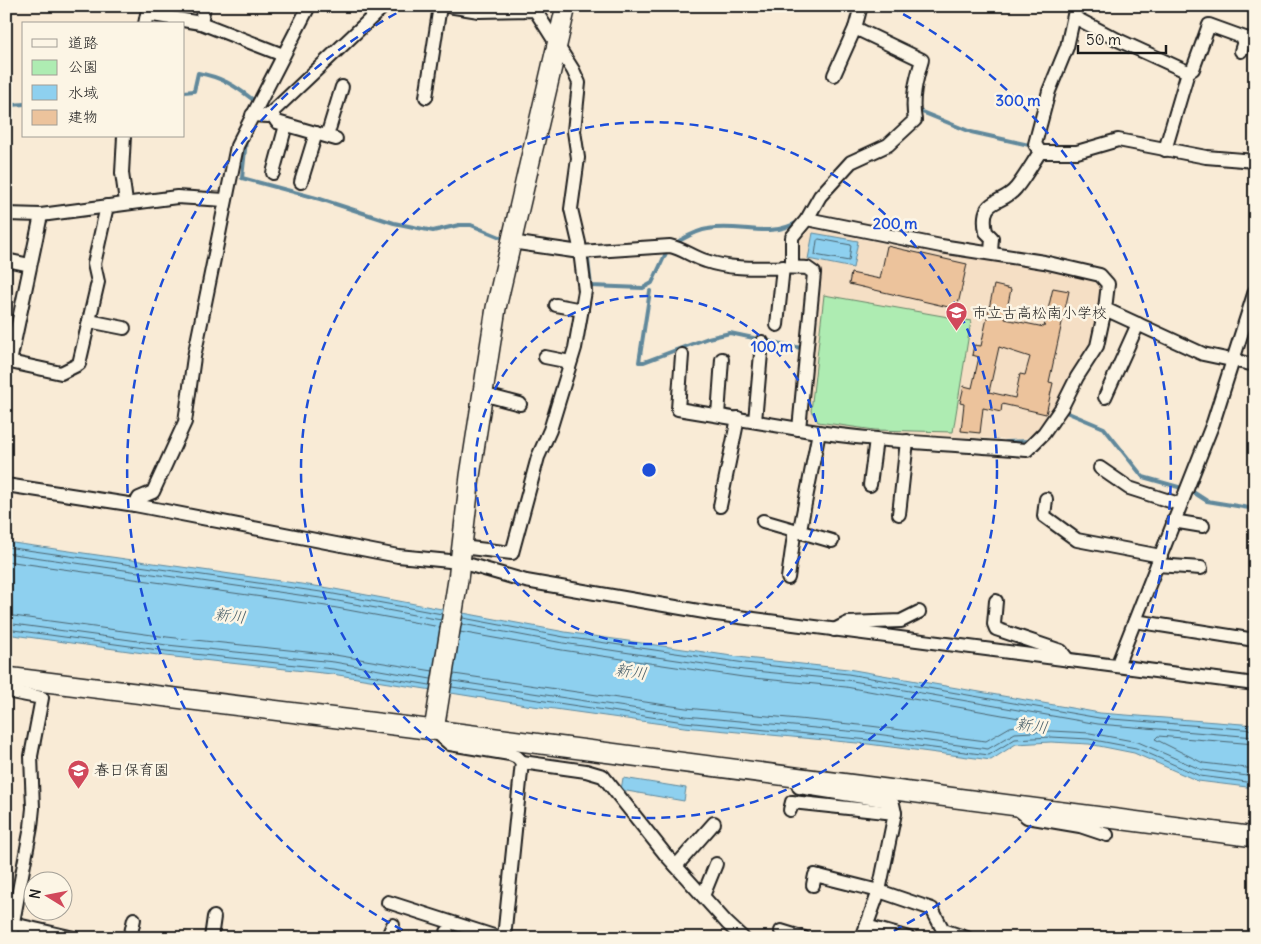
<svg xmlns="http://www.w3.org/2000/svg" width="1261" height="944" font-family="Delius,'Klee One',sans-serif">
  <rect width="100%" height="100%" fill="#f9ebd6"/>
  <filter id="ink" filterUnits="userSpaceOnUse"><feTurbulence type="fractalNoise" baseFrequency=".02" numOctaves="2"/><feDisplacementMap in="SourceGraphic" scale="10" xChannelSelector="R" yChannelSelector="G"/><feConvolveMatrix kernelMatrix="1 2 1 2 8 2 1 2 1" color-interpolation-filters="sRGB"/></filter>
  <g filter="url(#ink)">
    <!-- built -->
    <polygon fill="#f5dfc5" points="812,229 939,254 1017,264 1098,281 1103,288 1094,343 1053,411 1033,433 1022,440 875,433 811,424 806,418 818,322 821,280 815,261 803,260 795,251 796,244 803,234"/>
    <!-- green -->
    <polygon fill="#aeecb2" stroke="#658467" points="824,295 971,321 953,432 875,430 818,422 811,411"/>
    <!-- water -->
    <g fill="#8ed0ef" stroke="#60889b">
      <polygon points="813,233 858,241 853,268 808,259"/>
      <polygon points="6,542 329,588 565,632 746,658 848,669 1100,713 1255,725 1255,788 1198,781 1134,753 1089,744 1051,742 1016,744 991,760 868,744 684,727 526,705 332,674 165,656 6,634"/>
      <polygon points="623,778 686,788 684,801 621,790"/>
    </g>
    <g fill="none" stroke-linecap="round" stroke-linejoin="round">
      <!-- shore -->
      <g stroke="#4a6470" stroke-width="1">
        <polygon points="819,239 851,245 849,261 815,255 817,241"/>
        <polyline points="6,547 328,593 442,614"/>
        <polyline points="6,553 327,599 441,620"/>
        <polyline points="6,561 326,606 440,627"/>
        <polyline points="6,615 167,637 335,655 433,671"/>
        <polyline points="463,618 564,637 745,663 848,674 1099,718 1255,730"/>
        <polyline points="6,623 167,645 334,662 431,679"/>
        <polyline points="462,624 563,643 744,670 847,680 1098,724 1255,737"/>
        <polyline points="6,629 166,651 333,669 430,685"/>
        <polyline points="454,674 686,708 870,726 986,741 1010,727 1032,723 1030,720 846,687 743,677 562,650 460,632"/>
        <polyline points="453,681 685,716 869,733 988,749 1015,733 1051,731 1090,733 1138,742 1202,770 1255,777"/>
        <polyline points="452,687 684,722 869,740 989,755 1015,739 1051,737 1089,739 1136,748 1200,776 1255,783"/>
        <polyline points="1255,744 1158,736 1155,739 1203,763 1255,769"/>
      </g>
      <!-- stream -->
      <g stroke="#60889b" stroke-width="4">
        <path d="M184,92L194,91L198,73C221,77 234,85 252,99"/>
        <polyline points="917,110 971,132 1029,145"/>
        <polyline points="6,129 12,105 24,104"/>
        <polyline points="246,140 242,178 320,199 394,223 433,231 459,225 471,225 505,239"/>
        <path d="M679,241C688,236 698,230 708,229C739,223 769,239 798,222"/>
        <polyline points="588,260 591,286 643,288 652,283 666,253"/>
        <polyline points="650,291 639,362 644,362 708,338 730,333 801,348"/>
        <polyline points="1066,412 1104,428 1143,477 1182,488"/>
        <polyline points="1006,442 1029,441"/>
        <polyline points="1193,492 1207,501 1255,509"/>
      </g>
    </g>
    <!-- building -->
    <g fill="#ecc39c" stroke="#1c1c1c" fill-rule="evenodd">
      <polygon points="887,246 967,264 957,309 849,284 851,273 880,279"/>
      <path d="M994,285L1011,289L1005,319L1044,327L1053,288L1069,291L1049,382L1053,383L1046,414L1002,404L1001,412L983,408L980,433L961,431L964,404L960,403L964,386L972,388L979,357L972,355L974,345L981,346ZM999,347L1030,357L1025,375L1020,374L1015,398L989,392Z"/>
    </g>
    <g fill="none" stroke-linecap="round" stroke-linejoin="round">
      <defs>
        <g id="street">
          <polyline points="448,6 479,11 535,10 573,70 579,83 574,131 578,158 571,209 579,243 585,291 575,348 550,430 538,457 512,553 461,547"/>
          <polyline points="1076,6 1067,47 1049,91 1035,144 1040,152 1077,152 1118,140 1206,157 1255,161"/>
          <polyline points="1074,17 1118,40 1188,72 1165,150"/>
          <polyline points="201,23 204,6"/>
          <polyline points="145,24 147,14 201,23 283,55"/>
          <polyline points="855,28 861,6"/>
          <polyline points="1241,51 1245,38 1255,42"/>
          <polyline points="1188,72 1193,69 1209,25 1245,38"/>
          <polyline points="426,97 440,6"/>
          <polyline points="271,113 277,122 336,139"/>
          <polyline points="252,115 268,116 384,6"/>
          <polyline points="124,136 122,173 126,202"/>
          <polyline points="327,136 342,87"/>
          <polyline points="273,173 286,125"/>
          <polyline points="301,182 316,133"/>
          <polyline points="6,214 41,215 177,197 225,200"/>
          <polyline points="41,215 10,362 61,373 79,364 98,282 94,264 107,206"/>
          <path d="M807,219L820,196L851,162L888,145L915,120C911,99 916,80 922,60L855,28L834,75"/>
          <path d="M511,242L580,252L670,246C683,249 693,257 706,261C737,272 775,266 807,268L814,273L799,429C874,442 951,444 1027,450L1044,433L1062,407L1077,377L1097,346L1105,309L1203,354L1255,365"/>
          <path d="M991,252L992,238L986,232C979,196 1002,206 1016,188C1025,177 1032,164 1040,152"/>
          <polyline points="6,260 30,265"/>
          <polyline points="792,267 792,237 807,219 941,246 1044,262 1100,275 1108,284 1105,309"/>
          <polyline points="556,305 582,310"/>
          <polyline points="89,321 124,328"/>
          <polyline points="777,325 783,267"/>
          <polyline points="682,355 678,409 799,429"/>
          <polyline points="545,357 570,362"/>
          <polyline points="482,394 520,404"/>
          <polyline points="1105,397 1138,324"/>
          <polyline points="718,415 722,359"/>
          <polyline points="755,421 762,342"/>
          <polyline points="1100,468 1129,488 1179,504"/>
          <polyline points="6,485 135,505 398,556 460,562 526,581 716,614 1255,684"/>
          <polyline points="870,485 876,439"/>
          <polyline points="1046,499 1044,516 1077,540 1161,556"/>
          <polyline points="135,505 139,498 153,492 185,422 194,357 237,146 309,6"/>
          <polyline points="720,506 738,418"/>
          <polyline points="899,514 907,441"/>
          <polyline points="763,521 832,541"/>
          <polyline points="1173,521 1203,526"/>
          <polyline points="1157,565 1201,568"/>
          <polyline points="788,578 794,535 800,529 819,432"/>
          <polyline points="996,601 994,624 996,629 1061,651 1068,660"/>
          <polyline points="1135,621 1255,640"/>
          <polyline points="834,630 848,623 901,621 919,612"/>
          <polyline points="1117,666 1213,423 1255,291"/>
          <polyline points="6,691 42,698 31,756 33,808 31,827 10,938"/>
          <polyline points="434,730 450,744 510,754 517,757 522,762 504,938"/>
          <polyline points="522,762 586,771 603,776 665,854 727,923 743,938"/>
          <polyline points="796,779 799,787 883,800 893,804 895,813 879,891 862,938"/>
          <polyline points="1014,806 1027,817 1080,826 1107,835"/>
          <polyline points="790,810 792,802 895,813"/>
          <polyline points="676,866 714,823"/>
          <polyline points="813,885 815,875 879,891 932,909 943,930 967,938"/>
          <polyline points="703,896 716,864"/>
          <polyline points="388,902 500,938"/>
          <polyline points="13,924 74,938"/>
          <polyline points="866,926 909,938"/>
          <polyline points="781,931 804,938"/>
          <polyline points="130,938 134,919"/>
          <polyline points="211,938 214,917"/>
          <polyline points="387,938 393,925"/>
          <polyline points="446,938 447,932"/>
        </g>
        <g id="secondary">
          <polyline points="6,677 434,730 1255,837"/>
          <polyline points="434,730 458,580 470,476 496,308 566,6"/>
        </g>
      </defs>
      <!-- street casing -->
      <use href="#street" stroke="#1c1c1c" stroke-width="16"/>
      <!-- secondary casing -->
      <use href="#secondary" stroke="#1c1c1c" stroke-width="22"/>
      <!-- street -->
      <use href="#street" stroke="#fcf5e5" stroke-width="12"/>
      <!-- secondary -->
      <use href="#secondary" stroke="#fcf5e5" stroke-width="19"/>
    </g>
  </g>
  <!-- distance rings -->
  <g fill="none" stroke="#1d4ed8" stroke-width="2.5" stroke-dasharray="9 6">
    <circle cx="649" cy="470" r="174"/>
    <circle cx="649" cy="470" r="348"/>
    <path d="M416 937A522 522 0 0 1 408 7M890 7A522 522 0 0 1 882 937"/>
  </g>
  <!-- icons -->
  <defs>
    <symbol id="school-pin" viewBox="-11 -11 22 30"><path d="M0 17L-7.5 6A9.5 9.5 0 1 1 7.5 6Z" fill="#d1495b" stroke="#fcf5e5"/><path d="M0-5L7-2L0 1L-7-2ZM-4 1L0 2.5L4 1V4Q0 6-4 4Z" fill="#fff"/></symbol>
  </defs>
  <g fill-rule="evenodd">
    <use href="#school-pin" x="944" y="300" width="25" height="34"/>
    <use href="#school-pin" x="66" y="758" width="25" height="34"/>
  </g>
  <g text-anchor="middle" stroke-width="5" stroke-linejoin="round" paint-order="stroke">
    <!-- poi labels -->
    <g font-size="15" fill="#1c1c1c" stroke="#fcf5e5" text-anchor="start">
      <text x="972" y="318">市立古高松南小学校</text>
      <text x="94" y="775">春日保育園</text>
    </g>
    <!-- water labels -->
    <g font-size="16" font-style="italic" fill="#445b66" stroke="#fcf5e5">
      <text transform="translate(230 615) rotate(7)" y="6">新川</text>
      <text transform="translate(631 671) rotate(8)" y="6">新川</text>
      <text transform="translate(1032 725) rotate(8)" y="6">新川</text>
    </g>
  </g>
  <circle cx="649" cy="470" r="8" fill="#1d4ed8" stroke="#fcf5e5" stroke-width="2.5"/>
  <g font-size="15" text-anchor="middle" font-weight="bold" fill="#1d4ed8" stroke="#fcf5e5" stroke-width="5" stroke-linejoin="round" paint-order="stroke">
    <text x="1018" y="106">300 m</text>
    <text x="895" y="229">200 m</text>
    <text x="772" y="352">100 m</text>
  </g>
  <!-- margin -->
  <rect width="1261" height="944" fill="none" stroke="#fcf5e5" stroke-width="25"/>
  <rect x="12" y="12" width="1236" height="919" fill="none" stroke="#1c1c1c" stroke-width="2" filter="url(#ink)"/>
  <!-- legend -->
  <rect x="22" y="22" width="162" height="115" fill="#fcf5e5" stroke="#a29e95"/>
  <rect x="32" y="39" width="25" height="8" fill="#fcf5e5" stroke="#a29e95"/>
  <text x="68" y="48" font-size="15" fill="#1c1c1c">道路</text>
  <rect x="32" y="60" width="25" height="15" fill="#aeecb2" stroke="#a29e95"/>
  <text x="68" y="72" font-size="15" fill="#1c1c1c">公園</text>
  <rect x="32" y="85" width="25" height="15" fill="#8ed0ef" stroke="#a29e95"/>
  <text x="68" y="98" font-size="15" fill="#1c1c1c">水域</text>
  <rect x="32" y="110" width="25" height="15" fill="#ecc39c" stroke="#a29e95"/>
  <text x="68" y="122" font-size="15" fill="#1c1c1c">建物</text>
  <!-- north arrow -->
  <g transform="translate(48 896) rotate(280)"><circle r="24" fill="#fcf5e5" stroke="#a29e95"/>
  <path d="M0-4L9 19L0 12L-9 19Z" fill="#d1495b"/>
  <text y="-8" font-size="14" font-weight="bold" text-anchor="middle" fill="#1c1c1c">N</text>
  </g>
  <!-- scale -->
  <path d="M1078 45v8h88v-8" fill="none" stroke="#1c1c1c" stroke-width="2.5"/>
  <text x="1086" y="45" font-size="15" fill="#1c1c1c" stroke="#fcf5e5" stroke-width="4" paint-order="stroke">50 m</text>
</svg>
